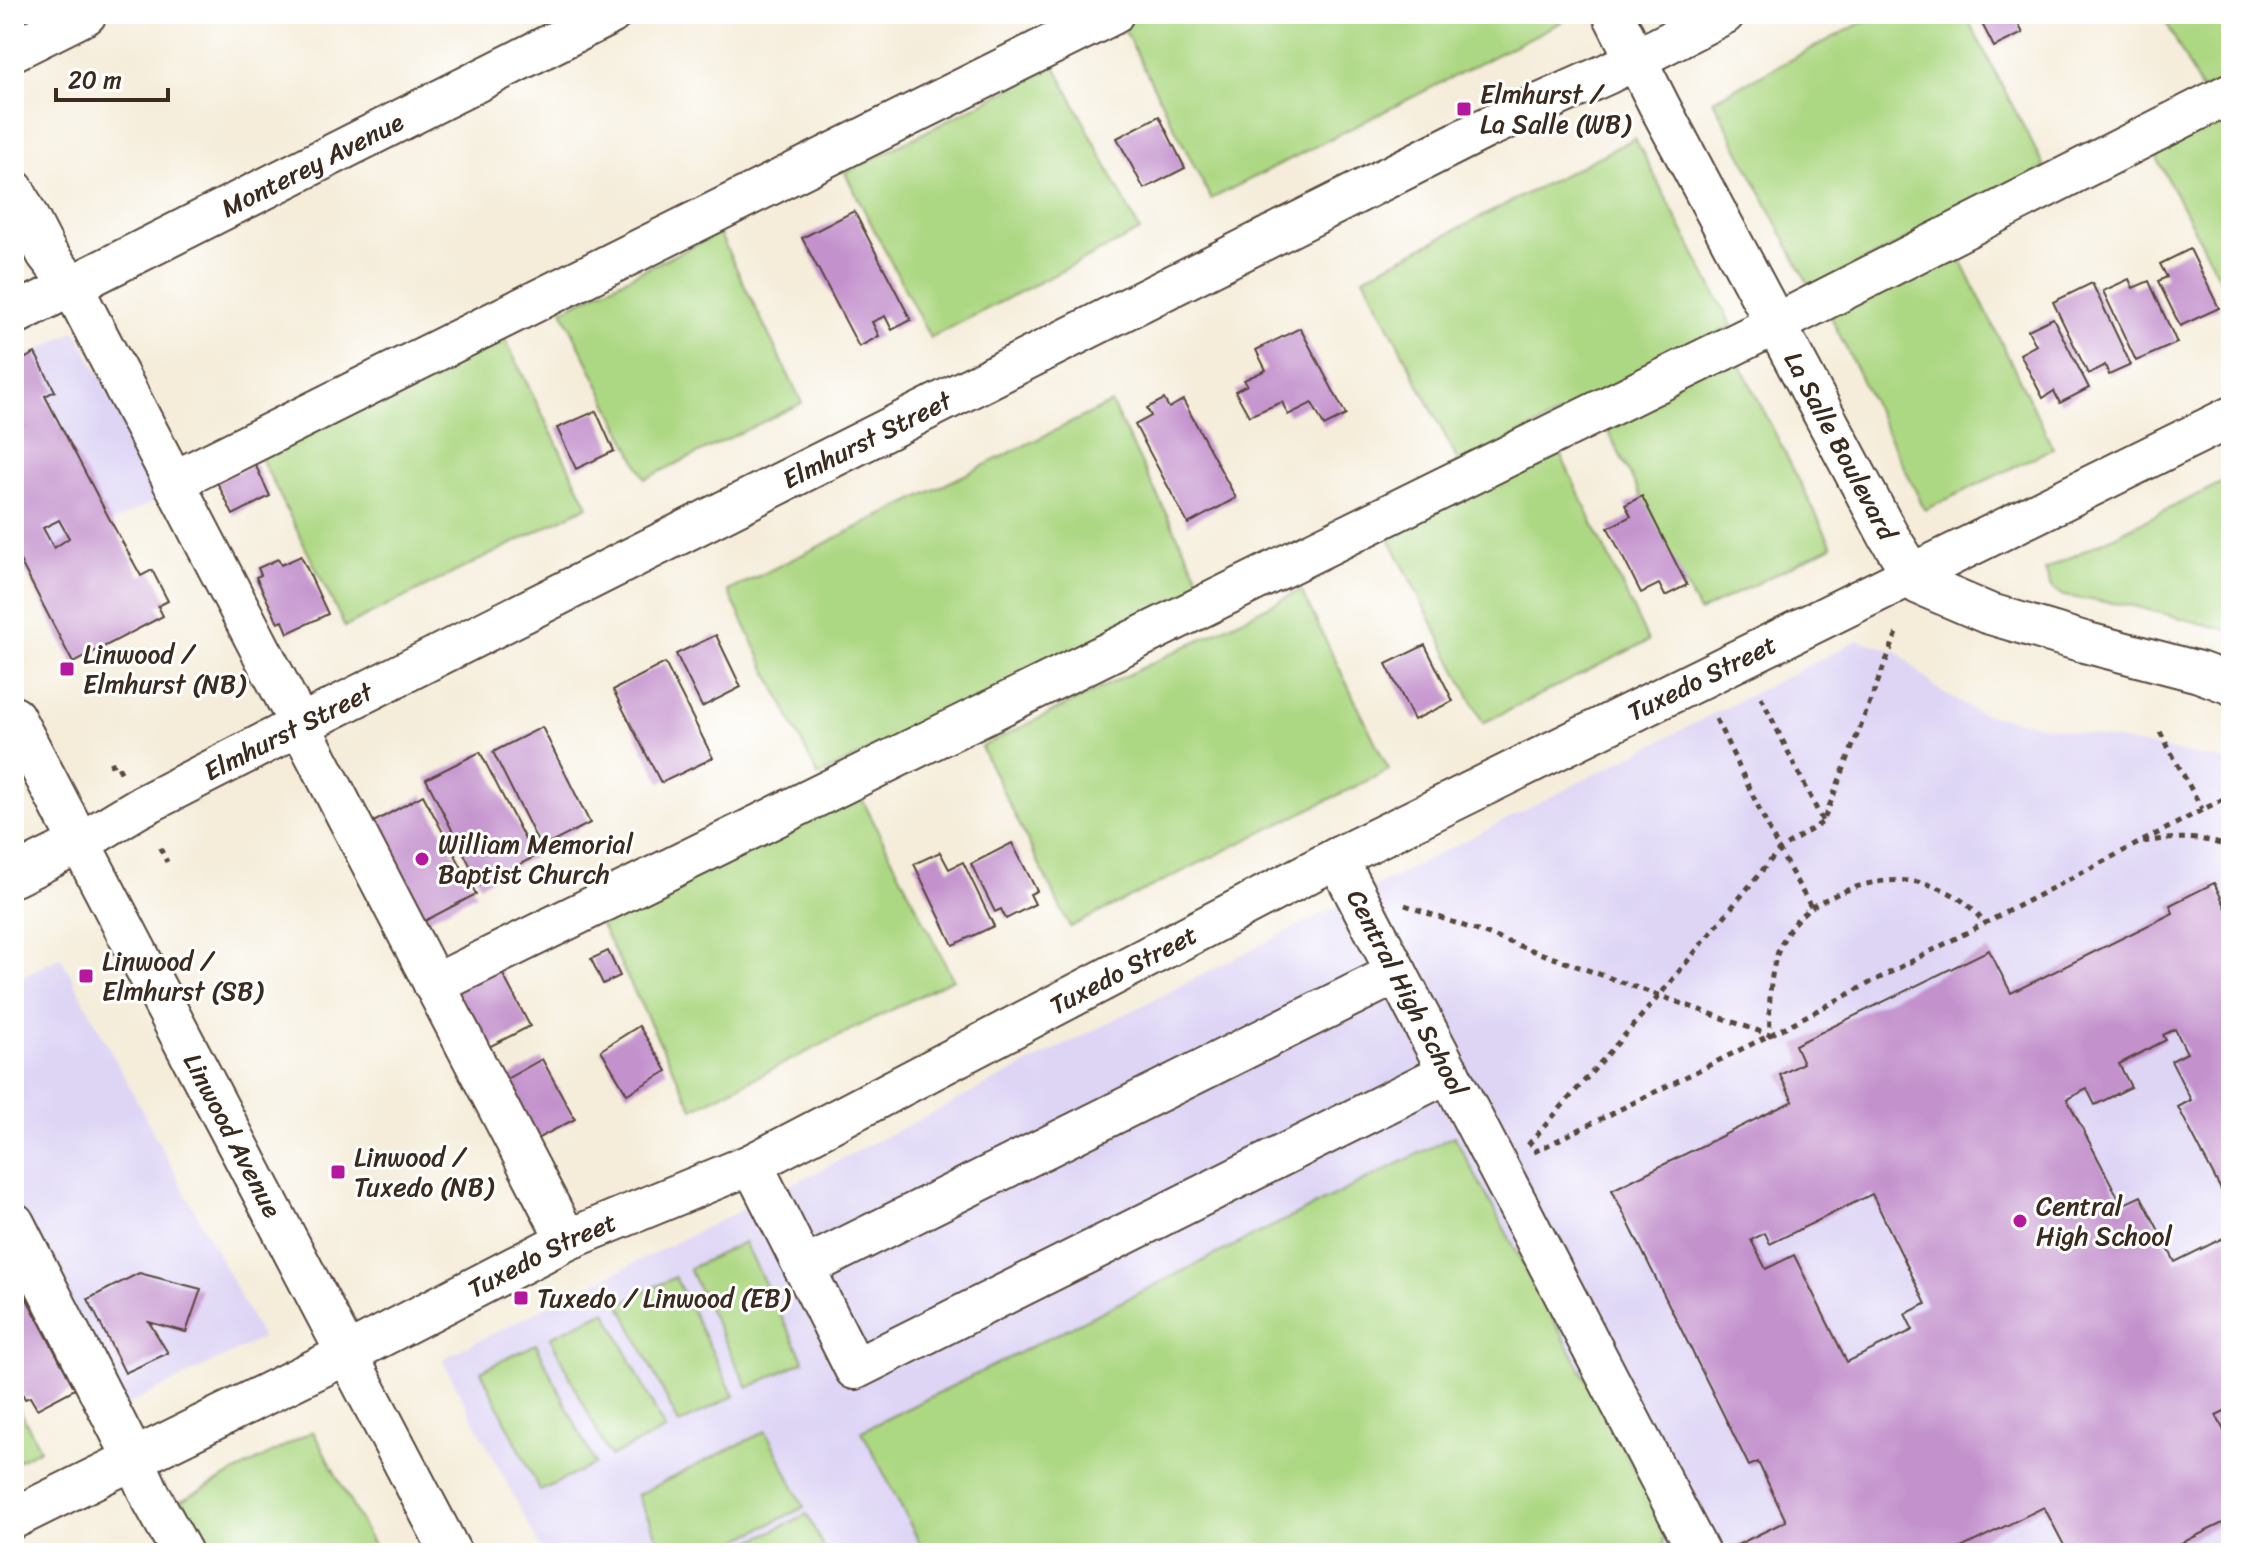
<svg xmlns="http://www.w3.org/2000/svg" width="2245" height="1567" font-family="Sriracha,sans-serif">
  <rect width="100%" height="100%" fill="#fff"/>
  <filter id="ink" filterUnits="userSpaceOnUse"><feTurbulence type="fractalNoise" baseFrequency=".0125" numOctaves="2"/><feDisplacementMap in="SourceGraphic" scale="16" xChannelSelector="R" yChannelSelector="G"/><feConvolveMatrix kernelMatrix="1 2 1 2 8 2 1 2 1" color-interpolation-filters="sRGB"/></filter>
  <filter id="wash" filterUnits="userSpaceOnUse"><feTurbulence type="fractalNoise" baseFrequency=".006" numOctaves="4" result="noise"/><feDisplacementMap in="SourceGraphic" scale="32" xChannelSelector="R" yChannelSelector="G"/><feGaussianBlur stdDeviation="1.8" result="paint"/><feColorMatrix in="noise" values="0 0 0 0 0 0 0 0 0 0 0 0 0 0 0 0 0 1.4 0 .05"/><feComposite in="paint" operator="in"/></filter>
  <g filter="url(#wash)">
    <rect width="100%" height="100%" fill="#f5edda"/>
    <!-- built -->
    <g fill="#ded5f5">
      <polygon points="76,331 162,497 23,568 14,550 14,363"/>
      <polygon points="1858,640 1897,651 1936,688 1979,713 2231,762 2231,1553 543,1553 442,1359 769,1196"/>
      <polygon points="61,957 262,1338 123,1407 14,1200 14,981"/>
    </g>
    <!-- green -->
    <g fill="#add883" stroke="#748150" stroke-width="2">
      <polygon points="1144,14 1567,14 1569,18 1211,199 1122,25"/>
      <polygon points="1878,14 1965,14 2045,168 1811,289 1713,100"/>
      <polygon points="2162,14 2231,14 2231,76 2202,91"/>
      <polygon points="1055,66 1140,231 930,338 845,173"/>
      <polygon points="2231,113 2231,301 2154,152"/>
      <polygon points="1635,138 1732,326 1460,465 1364,277"/>
      <polygon points="719,233 802,403 645,479 562,310"/>
      <polygon points="1954,246 2053,448 1925,510 1827,309"/>
      <polygon points="500,329 588,506 345,627 257,450"/>
      <polygon points="1732,348 1832,546 1699,612 1600,415"/>
      <polygon points="1111,403 1204,588 818,776 728,591"/>
      <polygon points="1557,447 1648,641 1483,723 1386,532"/>
      <polygon points="2231,478 2231,631 2133,606 2063,596 2051,587 2045,570"/>
      <polygon points="1301,590 1389,770 1070,927 981,747"/>
      <polygon points="859,793 953,979 693,1109 600,923"/>
      <polygon points="1454,1136 1664,1523 1663,1553 925,1553 862,1431"/>
      <polygon points="744,1242 804,1361 748,1388 689,1269"/>
      <polygon points="675,1277 734,1396 679,1424 620,1304"/>
      <polygon points="606,1311 665,1430 610,1457 550,1337"/>
      <polygon points="536,1344 595,1464 540,1491 481,1371"/>
      <polygon points="14,1399 40,1449 14,1463"/>
      <polygon points="313,1431 377,1553 203,1553 177,1503"/>
      <polygon points="766,1431 804,1507 713,1553 665,1553 637,1495"/>
      <polygon points="807,1514 826,1553 728,1553"/>
    </g>
    <g id="blocks">
      <!-- building -->
      <g fill="#c391cc" fill-rule="evenodd">
        <polygon points="1977,14 2013,14 2023,33 1994,47"/>
        <polygon points="1159,116 1185,168 1144,189 1117,138"/>
        <polygon points="854,211 911,320 892,330 885,316 872,322 879,336 859,347 802,238"/>
        <polygon points="2190,249 2219,308 2180,326 2158,281 2167,277 2160,264"/>
        <polygon points="2129,279 2133,288 2149,281 2177,343 2136,361 2103,291"/>
        <polygon points="2092,283 2131,365 2109,375 2105,365 2088,374 2053,302"/>
        <polygon points="2053,318 2089,388 2060,403 2054,391 2043,398 2020,354 2036,345 2028,330"/>
        <polygon points="1300,328 1346,415 1324,426 1312,403 1288,415 1282,402 1249,416 1235,391 1247,385 1244,380 1266,370 1256,350"/>
        <path d="M35,353L55,391L45,396L109,518L141,576L152,570L168,601L158,606L163,616L73,663L14,549V364ZM59,520L69,538L54,548L43,528Z"/>
        <polygon points="1164,399 1169,408 1183,400 1236,498 1188,524 1135,425 1151,416 1147,408"/>
        <polygon points="596,411 614,451 576,469 557,428"/>
        <polygon points="255,464 270,496 233,515 217,482"/>
        <polygon points="1642,496 1687,585 1665,596 1659,584 1641,593 1608,528 1631,516 1625,505"/>
        <polygon points="301,556 328,614 288,633 283,621 278,623 256,577 261,575 258,568 278,559 281,565"/>
        <polygon points="716,635 741,687 702,707 676,654"/>
        <polygon points="1425,645 1453,701 1414,720 1386,664"/>
        <polygon points="665,663 713,758 661,783 613,690"/>
        <polygon points="542,727 590,823 541,848 493,752"/>
        <polygon points="480,752 534,857 480,885 426,779"/>
        <polygon points="423,795 476,894 421,923 368,825"/>
        <polygon points="1012,843 1037,891 1030,894 1035,904 1006,919 1001,909 995,912 971,864"/>
        <polygon points="940,852 949,869 963,862 994,926 953,945 914,864"/>
        <path d="M2214,883L2231,918V1209L2178,1107L2191,1100L2171,1061L2187,1053L2175,1029L2163,1035L2166,1040L2119,1064L2131,1087L2095,1105L2087,1089L2067,1099L2122,1205L2141,1196L2175,1262L2231,1234V1408L2216,1415L2231,1444V1519L2161,1553H2068L2044,1507L1951,1553H1734L1731,1548L1786,1521L1758,1462L1749,1466L1612,1190L1793,1101L1780,1075L1803,1063L1795,1045L1989,950L2011,993L2173,913L2170,905ZM1872,1194L1926,1304L1905,1314L1913,1330L1847,1362L1794,1255L1766,1269L1751,1240L1765,1233L1770,1244Z"/>
        <polygon points="608,951 620,976 603,984 591,959"/>
        <polygon points="498,965 530,1026 485,1049 454,987"/>
        <polygon points="639,1026 667,1071 627,1094 601,1050"/>
        <polygon points="542,1059 575,1119 535,1140 503,1081"/>
        <polygon points="139,1273 201,1289 186,1332 149,1322 168,1353 125,1373 88,1299"/>
        <polygon points="20,1286 75,1389 37,1409 30,1397 25,1399 14,1378 14,1289"/>
      </g>
    </g>
  </g>
  <g filter="url(#ink)">
    <use href="#blocks" fill-opacity="0" stroke="#57473a" stroke-width="2"/>
    <g fill="none" stroke-linecap="round" stroke-linejoin="round">
      <defs>
        <g id="minor">
          <path id="s1" d="M1613,14L1661,109L1888,535L1919,584L1987,613L2084,642L2199,672L2231,684"/>
          <polyline points="14,50 86,14"/>
          <polyline points="14,190 47,254 72,286 567,1240"/>
          <path id="s2" d="M14,315L611,14"/>
          <polyline points="173,482 1113,14"/>
          <path id="s3" d="M14,717L451,1553"/>
          <path id="s4" d="M1337,858L1699,1553"/>
          <path id="s5" d="M14,876L80,843L138,808L300,725L1484,129L1607,74L1724,14"/>
          <polyline points="434,985 1776,324 2231,93"/>
          <polyline points="752,1164 855,1369 1449,1072"/>
          <polyline points="14,1223 133,1457 151,1497 182,1553"/>
          <polyline points="804,1268 1397,973"/>
          <path id="s6" d="M14,1518L347,1354L567,1240L752,1164L1337,858L2231,417"/>
        </g>
      </defs>
      <!-- minor casing -->
      <use href="#minor" stroke="#57473a" stroke-width="44"/>
      <!-- path -->
      <g stroke="#57473a" stroke-width="5" stroke-dasharray="6 6" stroke-linecap="butt">
        <polyline points="1761,697 1823,822"/>
        <polyline points="1716,719 1779,850 1811,907"/>
        <polyline points="2160,732 2202,809"/>
        <polyline points="109,765 116,763 122,774"/>
        <path d="M2143,842C2177,837 2199,835 2231,848"/>
        <polyline points="160,848 167,862"/>
        <path d="M1405,905L1770,1035C1769,996 1768,956 1794,923C1806,908 1823,900 1840,893C1890,871 1950,876 1984,923"/>
        <polyline points="1528,1145 1658,997 1779,850 1823,822 1897,633"/>
        <polyline points="1534,1152 1770,1035 2231,795"/>
      </g>
      <!-- minor -->
      <use href="#minor" stroke="#fff" stroke-width="40"/>
    </g>
  </g>
  <!-- markers -->
  <g fill="#b5179e" stroke="#fff" stroke-width="3">
    <rect x="1456" y="101" width="16" height="16" rx="4"/>
    <rect x="59" y="661" width="16" height="16" rx="4"/>
    <circle cx="422" cy="859" r="8"/>
    <rect x="78" y="968" width="16" height="16" rx="4"/>
    <rect x="330" y="1164" width="16" height="16" rx="4"/>
    <circle cx="2020" cy="1221" r="8"/>
    <rect x="513" y="1290" width="16" height="16" rx="4"/>
  </g>
  <g text-anchor="middle" stroke-width="6" stroke-linejoin="round" paint-order="stroke">
    <!-- poi labels -->
    <g font-size="26" fill="#3b2a1e" stroke="#fff" text-anchor="start">
      <text x="1480" y="103">Elmhurst /<tspan x="1480" dy="30">La Salle (WB)</tspan></text>
      <text x="83" y="663">Linwood /<tspan x="83" dy="30">Elmhurst (NB)</tspan></text>
      <text x="438" y="853">William Memorial<tspan x="438" dy="30">Baptist Church</tspan></text>
      <text x="102" y="970">Linwood /<tspan x="102" dy="30">Elmhurst (SB)</tspan></text>
      <text x="354" y="1166">Linwood /<tspan x="354" dy="30">Tuxedo (NB)</tspan></text>
      <text x="2036" y="1215">Central<tspan x="2036" dy="30">High School</tspan></text>
      <text x="537" y="1307">Tuxedo / Linwood (EB)</text>
    </g>
    <!-- street labels -->
    <g font-size="26" fill="#3b2a1e" stroke="#fff">
      <text dy="9" stroke="none"><textPath href="#s2" startOffset="334">Monterey Avenue</textPath></text>
      <text dy="9" stroke="none"><textPath href="#s5" startOffset="958">Elmhurst Street</textPath></text>
      <text dy="9" stroke="none"><textPath href="#s1" startOffset="488">La Salle Boulevard</textPath></text>
      <text dy="9" stroke="none"><textPath href="#s6" startOffset="1886">Tuxedo Street</textPath></text>
      <text dy="9" stroke="none"><textPath href="#s5" startOffset="310">Elmhurst Street</textPath></text>
      <text dy="9" stroke="none"><textPath href="#s6" startOffset="1238">Tuxedo Street</textPath></text>
      <text dy="9" stroke="none"><textPath href="#s4" startOffset="152">Central High School</textPath></text>
      <text dy="9" stroke="none"><textPath href="#s3" startOffset="472">Linwood Avenue</textPath></text>
      <text dy="9" stroke="none"><textPath href="#s6" startOffset="590">Tuxedo Street</textPath></text>
    </g>
  </g>
  <!-- margin -->
  <rect width="2245" height="1567" fill="none" stroke="#fff" stroke-width="48"/>
  <!-- scale -->
  <path d="M56 88v12h112v-12" fill="none" stroke="#3b2a1e" stroke-width="4"/>
  <text x="68" y="88" font-size="24" fill="#3b2a1e" stroke="#ffffff" stroke-width="6" paint-order="stroke">20 m</text>
</svg>
